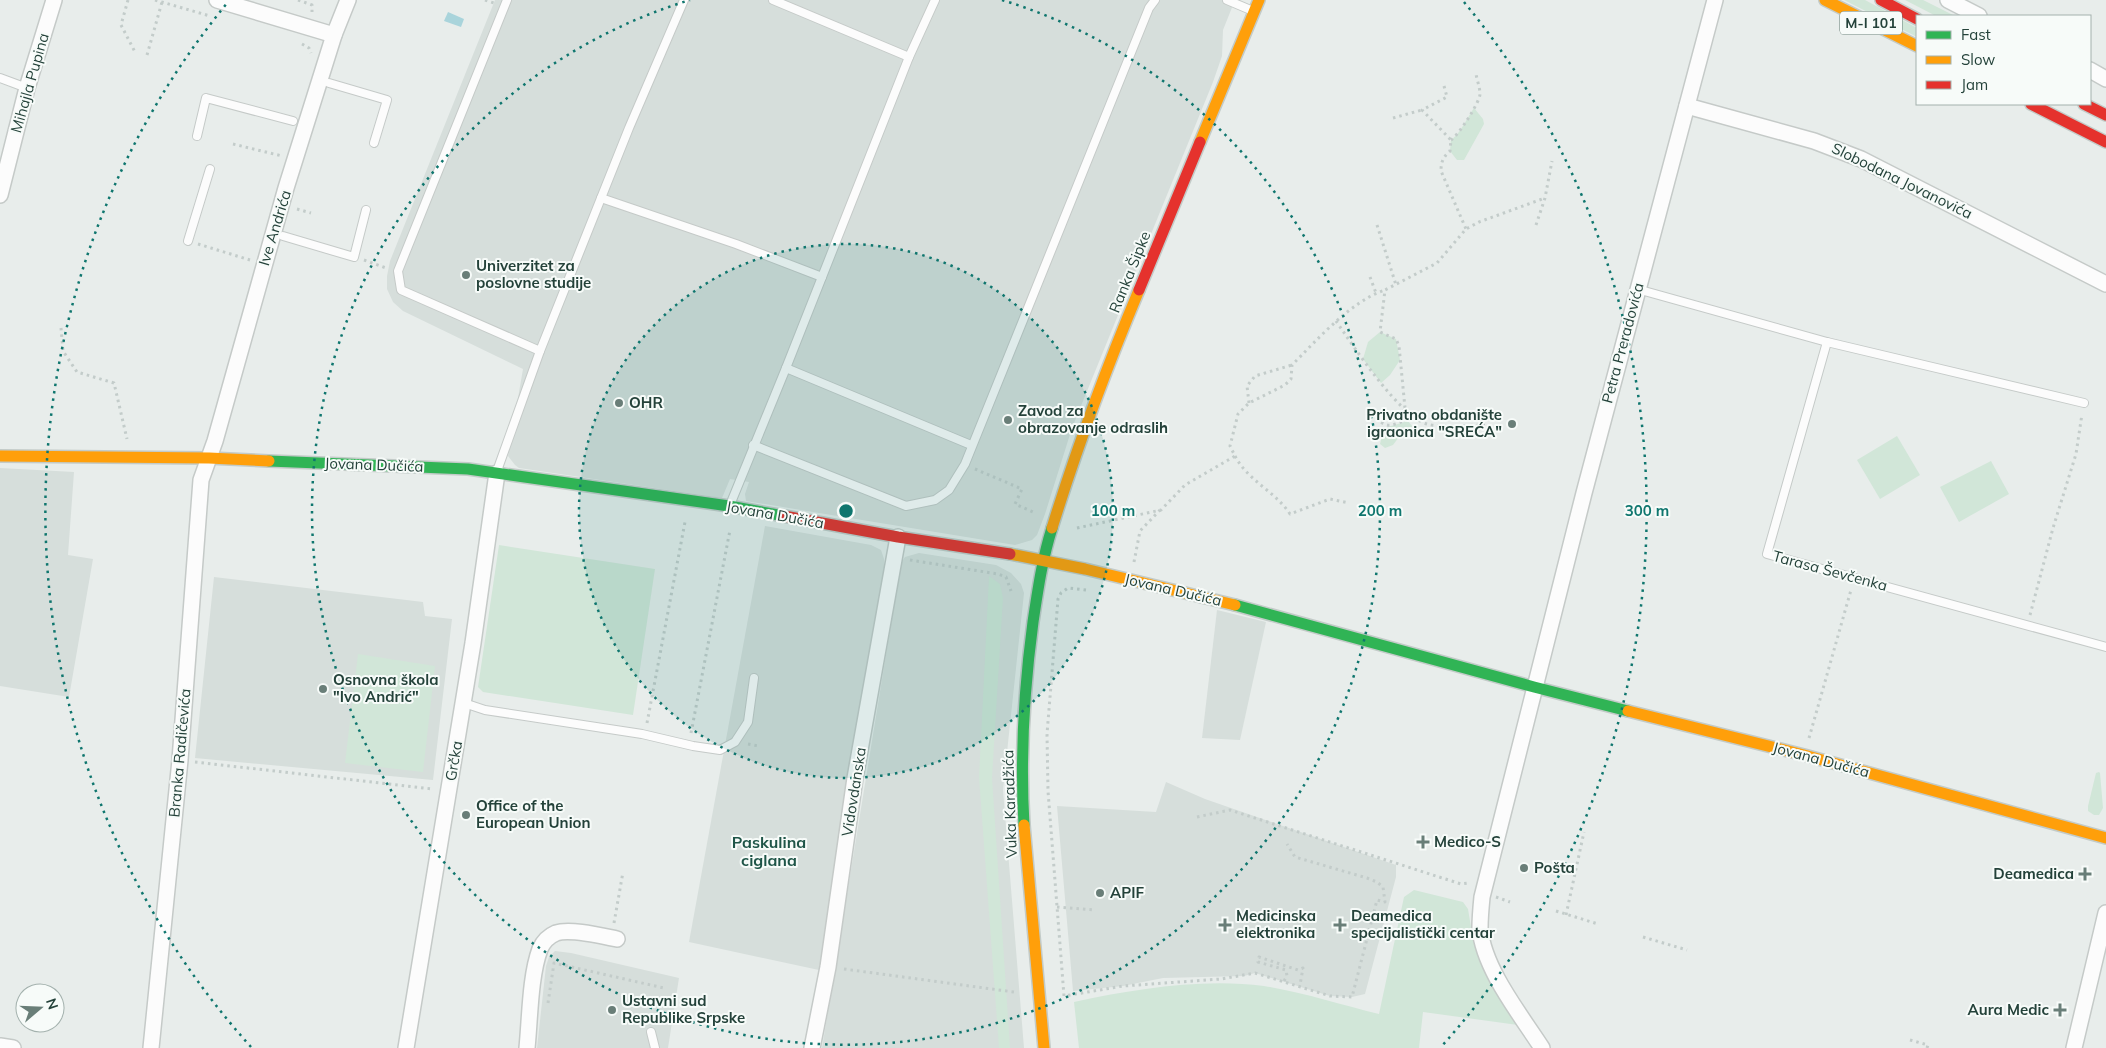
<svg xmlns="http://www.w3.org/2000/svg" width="2106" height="1048" font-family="Mulish,sans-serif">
  <rect width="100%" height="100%" fill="#e8edeb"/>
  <!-- built -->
  <g fill="#d6dedb">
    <polygon points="495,0 1235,0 1223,30 1222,56 1213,82 1072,428 1045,514 1037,535 1032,540 1015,545 746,501 745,494 749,482 730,479 722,498 519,468 515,465 508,456 523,369 403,311 393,302 387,289 387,276 390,261"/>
    <polygon points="0,468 74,472 68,555 93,559 69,697 0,686"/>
    <polygon points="765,526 871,545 881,550 884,559 884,568 819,970 689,942"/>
    <polygon points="919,553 996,565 1011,573 1021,584 1024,593 1003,790 1024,1048 822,1048 901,563 905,557"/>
    <polygon points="214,577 423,602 425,616 452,619 433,780 195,758"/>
    <polygon points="1217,610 1266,622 1240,740 1202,738"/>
    <polygon points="1166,782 1205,799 1396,865 1396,877 1365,994 1352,997 1330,996 1255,973 1244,976 1163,978 1123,986 1073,991 1057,806 1156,812"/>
    <polygon points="555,951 571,953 679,978 668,1048 537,1048 546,966 549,957"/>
  </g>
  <!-- green -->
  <g fill="#d1e6d8">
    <polygon points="1844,0 1865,0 1917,28 1917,37"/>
    <polygon points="1905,0 1923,0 1955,16 1936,16"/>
    <path d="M1474,108L1483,119L1484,124L1464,160H1457L1450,151L1451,140C1460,134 1467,118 1474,108Z"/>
    <polygon points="1380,332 1396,339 1400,360 1390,375 1381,383 1363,359 1368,342"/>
    <polygon points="1408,421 1412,426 1412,432 1399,437 1393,445 1385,448 1380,444 1384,428"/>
    <polygon points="1897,436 1920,475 1880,499 1857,460"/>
    <polygon points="1991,461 2009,494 1959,522 1940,487"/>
    <polygon points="499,545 655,569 633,715 483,692 478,687"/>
    <polygon points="989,576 1000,584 1003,598 992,778 1010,1048 999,1048 979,777"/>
    <polygon points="358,654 435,666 423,772 345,763"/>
    <polygon points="2099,772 2100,773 2103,808 2099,815 2094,815 2088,811 2088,806 2096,773"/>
    <path d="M1414,890L1463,902L1468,909L1473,939L1481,963L1490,982L1518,1025L1423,1012L1419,1048H1079L1074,1002C1134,989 1203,978 1264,986C1302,992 1342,1005 1379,1014L1404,897Z"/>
  </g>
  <!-- water -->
  <polygon fill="#a9d4db" points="448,12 464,19 461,27 444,21"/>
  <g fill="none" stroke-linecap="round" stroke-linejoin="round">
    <defs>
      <g id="lane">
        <polyline points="507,0 398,271 401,290 540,351"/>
        <polyline points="773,0 909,57"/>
        <polyline points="1227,0 1253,11"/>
        <polyline points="0,78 27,88"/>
        <polyline points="329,83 387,100 374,143"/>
        <polyline points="197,136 206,98 293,121"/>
        <polyline points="601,198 736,244 822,277"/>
        <polyline points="283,236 354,257 366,210"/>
        <polyline points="188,241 210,169"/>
        <polyline points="1637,289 1827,342 1767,554 2106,647"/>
        <polyline points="1827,342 2084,403"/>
        <polyline points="786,368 971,445"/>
        <polyline points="753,445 906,506 935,500 949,490 965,464 1149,8 1155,0"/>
        <polyline points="497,471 540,351 629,128 684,0"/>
        <polyline points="730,505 786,368 909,57 935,0"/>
        <polyline points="464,703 485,710 642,734 693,746 720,750 735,742 748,722 754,678"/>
        <polyline points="651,1032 655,1048"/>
      </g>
      <g id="street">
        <polyline points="217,0 334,35"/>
        <polyline points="1948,0 1979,16"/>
        <polyline points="2090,70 2106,79"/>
        <polyline points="1687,106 1814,141 1861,159 2106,284"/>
        <polyline points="0,195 27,88 54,0"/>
        <polyline points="0,1046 13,1048"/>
        <polyline points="151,1048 180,760 201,480 215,441 286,188 334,35 348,0"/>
        <polyline points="406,1048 473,643 497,473"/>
        <path d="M527,1048C530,1018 530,976 540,949C543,942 549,936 556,933C570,928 602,936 617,939"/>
        <polyline points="812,1048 828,967 855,778 898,537"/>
        <path d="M1542,1048C1520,1014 1483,968 1480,928C1480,917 1481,907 1482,897L1584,493L1715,0"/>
        <polyline points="2074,1048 2106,913"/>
      </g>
      <g id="fast">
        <polyline points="269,461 468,469 729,506 784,516"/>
        <polyline points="1235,605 1534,687 1628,711"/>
        <path d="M1024,825C1020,757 1024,689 1033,622C1038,589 1042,560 1052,528"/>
      </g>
      <g id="slow">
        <polyline points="1825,0 1917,46"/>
        <polyline points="1200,142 1259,0"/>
        <polyline points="0,456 209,458 269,461"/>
        <path d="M1052,528C1077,447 1106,369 1139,290"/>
        <polyline points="1010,554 1085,569 1235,605"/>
        <polyline points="1628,711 1804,755 2106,838"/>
        <polyline points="1024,825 1044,1048"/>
      </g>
      <g id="jam">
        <polyline points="1881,0 1917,19"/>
        <polyline points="2031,104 2106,142"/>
        <polyline points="2084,104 2106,115"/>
        <polyline points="1139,290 1200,142"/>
        <polyline points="784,516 898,537 1010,554"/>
      </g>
    </defs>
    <!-- lane casing -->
    <use href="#lane" stroke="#c5cac8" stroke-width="10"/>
    <!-- street casing -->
    <use href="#street" stroke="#c5cac8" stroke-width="18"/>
    <!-- fast casing -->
    <use href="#fast" stroke="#c3cbc8" stroke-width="14"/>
    <!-- slow casing -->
    <use href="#slow" stroke="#c3cbc8" stroke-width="14"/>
    <!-- jam casing -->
    <use href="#jam" stroke="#c3cbc8" stroke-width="14"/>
    <!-- path -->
    <g stroke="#c3ccca" stroke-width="3" stroke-dasharray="2.5 4" stroke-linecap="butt">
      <polyline points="128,0 121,25 135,52"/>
      <polyline points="155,0 210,16"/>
      <polyline points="298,0 312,5 312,12"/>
      <polyline points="485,0 494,3"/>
      <polyline points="302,44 309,48 311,53"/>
      <polyline points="147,55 162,2"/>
      <path d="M1444,86L1447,97L1422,110L1451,140L1450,151C1443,157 1441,162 1441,171L1466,229"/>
      <polyline points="1393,118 1422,110"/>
      <path d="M1451,140C1458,136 1480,102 1480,94C1480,88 1477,80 1476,74"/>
      <polyline points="233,144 282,156"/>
      <polyline points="297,209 311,213"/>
      <polyline points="1377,225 1396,285"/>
      <polyline points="1536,225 1545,198 1552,161"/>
      <polyline points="198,244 250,260"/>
      <polyline points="364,260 386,268"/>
      <polyline points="1370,277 1376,293"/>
      <path d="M1336,321C1354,347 1399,416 1427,424C1441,428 1470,425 1485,425"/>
      <polyline points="61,328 63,351 77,372 114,383 127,439"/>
      <polyline points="1249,403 1247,386 1255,376 1292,365"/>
      <polyline points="1405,408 1399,346 1396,339 1380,332 1385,290 1437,263 1466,229 1479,222 1545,198"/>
      <path d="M1372,413C1387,432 1392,425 1413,417"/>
      <path d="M1235,456C1248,481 1276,492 1290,514L1330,499L1349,503"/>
      <polyline points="975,469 1022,489 1015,504 1033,512"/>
      <path d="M1077,528L1161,510L1185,485L1235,456L1230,446L1238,414L1249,403L1285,385L1291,379L1292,365C1317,340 1351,301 1385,290"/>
      <polyline points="910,560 998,574 1006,577 1011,591"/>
      <polyline points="1134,562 1140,531 1160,510"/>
      <polyline points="1086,590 1068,588 1061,593 1058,599 1047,734 1048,791 1064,996 1123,986 1221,979 1255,973 1330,996 1352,997 1377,900 1385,902 1383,887 1377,882 1367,878 1295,857 1287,844"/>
      <polyline points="2030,615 2053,528 2076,454 2082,414"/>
      <polyline points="647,723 685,522"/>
      <polyline points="691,733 730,530"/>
      <polyline points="1809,738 1851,590"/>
      <polyline points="748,744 759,746"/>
      <polyline points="195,762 433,789"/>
      <polyline points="1197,817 1230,810 1461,884 1469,883"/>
      <polyline points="1496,897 1510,902"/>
      <polyline points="1057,907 1095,910"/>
      <polyline points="1556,911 1598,924"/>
      <polyline points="1566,915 1584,832"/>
      <polyline points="614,923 623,872"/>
      <polyline points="1643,937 1687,950"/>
      <polyline points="844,969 1014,992"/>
      <polyline points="1284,981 1287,976 1286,970 1258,962 1259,957 1298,970 1303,968 1300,985"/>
      <polyline points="548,1003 554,963 664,988"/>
      <polyline points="1910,1040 1928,1045 1927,1048"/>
    </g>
    <!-- lane -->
    <use href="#lane" stroke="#fcfcfc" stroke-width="8"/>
    <!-- street -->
    <use href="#street" stroke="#fcfcfc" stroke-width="15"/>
    <!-- fast -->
    <use href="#fast" stroke="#30b455" stroke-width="11"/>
    <!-- slow -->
    <use href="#slow" stroke="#ff9f0a" stroke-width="11"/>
    <!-- jam -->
    <use href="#jam" stroke="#e5322d" stroke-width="11"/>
  </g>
  <!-- distance rings -->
  <circle cx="846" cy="511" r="267" fill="#0f766e" fill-opacity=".12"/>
  <g fill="none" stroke="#0f766e" stroke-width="2.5" stroke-dasharray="2.5 5">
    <circle cx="846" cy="511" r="267"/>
    <path d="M1002 0A534 534 0 1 1 690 0"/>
    <path d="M251 1047A801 801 0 0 1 228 2M1464 2A801 801 0 0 1 1441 1047"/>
  </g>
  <!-- markers -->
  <g fill="#697e78" stroke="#f7fbf9" stroke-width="2">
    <circle cx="466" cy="275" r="5"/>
    <circle cx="619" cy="403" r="5"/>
    <circle cx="1008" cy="420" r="5"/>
    <circle cx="1512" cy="424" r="5"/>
    <circle cx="323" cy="689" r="5"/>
    <circle cx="466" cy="815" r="5"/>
    <path d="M1420.5 834.5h5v5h5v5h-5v5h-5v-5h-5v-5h5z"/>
    <circle cx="1524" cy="868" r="5"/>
    <path d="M2082.5 866.5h5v5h5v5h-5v5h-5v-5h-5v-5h5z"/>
    <circle cx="1100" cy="893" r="5"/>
    <path d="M1222.5 917.5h5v5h5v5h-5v5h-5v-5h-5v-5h5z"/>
    <path d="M1337.5 917.5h5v5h5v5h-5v5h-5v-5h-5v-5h5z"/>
    <circle cx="612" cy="1010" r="5"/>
    <path d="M2057.5 1002.5h5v5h5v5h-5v5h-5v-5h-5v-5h5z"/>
  </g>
  <g text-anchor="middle" stroke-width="4" stroke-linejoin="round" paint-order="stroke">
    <!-- shield labels -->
    <rect fill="#f7fbf9" stroke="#637a73" stroke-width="1" x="1840" y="11.5" width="62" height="23" rx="4"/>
    <g font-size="14" font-weight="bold" fill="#24423a">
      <text x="1871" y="28">M-I 101</text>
    </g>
    <!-- street labels -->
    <g font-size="15" fill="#24423a" stroke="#f7fbf9">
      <text transform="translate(30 83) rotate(-74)" y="5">Mihajla Pupina</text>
      <text transform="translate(1902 181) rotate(26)" y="5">Slobodana Jovanovića</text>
      <text transform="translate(275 228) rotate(-73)" y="5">Ive Andrića</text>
      <text transform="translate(1130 272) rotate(-68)" y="5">Ranka Šipke</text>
      <text transform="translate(1623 343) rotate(-75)" y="5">Petra Preradovića</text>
      <text transform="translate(374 465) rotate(2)" y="5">Jovana Dučića</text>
      <text transform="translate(775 515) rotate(10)" y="5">Jovana Dučića</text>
      <text transform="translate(1830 571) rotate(15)" y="5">Tarasa Ševčenka</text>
      <text transform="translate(1173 590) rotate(13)" y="5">Jovana Dučića</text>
      <text transform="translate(180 753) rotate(-85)" y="5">Branka Radičevića</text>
      <text transform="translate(1821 760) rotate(15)" y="5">Jovana Dučića</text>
      <text transform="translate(454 761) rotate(-80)" y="5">Grčka</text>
      <text transform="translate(854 792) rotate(-81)" y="5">Vidovdanska</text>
      <text transform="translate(1010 804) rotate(-92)" y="5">Vuka Karadžića</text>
    </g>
    <!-- poi labels -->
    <g font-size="15" font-weight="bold" fill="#24423a" stroke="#f7fbf9" text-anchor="start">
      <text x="476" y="271">Univerzitet za<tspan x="476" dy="17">poslovne studije</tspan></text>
      <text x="629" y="408">OHR</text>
      <text x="1018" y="416">Zavod za<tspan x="1018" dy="17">obrazovanje odraslih</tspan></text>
      <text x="1502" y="420" text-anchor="end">Privatno obdanište<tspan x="1502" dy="17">igraonica "SREĆA"</tspan></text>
      <text x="333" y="685">Osnovna škola<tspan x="333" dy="17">"Ivo Andrić"</tspan></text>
      <text x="476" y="811">Office of the<tspan x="476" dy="17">European Union</tspan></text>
      <text x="1434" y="847">Medico-S</text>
      <text x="1534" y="873">Pošta</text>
      <text x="2074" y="879" text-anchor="end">Deamedica</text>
      <text x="1110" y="898">APIF</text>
      <text x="1236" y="921">Medicinska<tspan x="1236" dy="17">elektronika</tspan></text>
      <text x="1351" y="921">Deamedica<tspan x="1351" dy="17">specijalistički centar</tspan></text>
      <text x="622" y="1006">Ustavni sud<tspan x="622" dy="17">Republike Srpske</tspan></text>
      <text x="2049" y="1015" text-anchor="end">Aura Medic</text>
    </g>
    <!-- neighbourhood labels -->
    <g font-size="16" font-weight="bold" fill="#1f5548" stroke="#f7fbf9">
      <text x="769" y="848">Paskulina<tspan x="769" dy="18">ciglana</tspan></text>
    </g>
  </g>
  <circle cx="846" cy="511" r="8" fill="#0f766e" stroke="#f7fbf9" stroke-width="2.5"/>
  <g font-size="15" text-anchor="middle" font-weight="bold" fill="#0f766e" stroke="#f7fbf9" stroke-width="4" stroke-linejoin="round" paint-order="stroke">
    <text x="1113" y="516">100 m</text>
    <text x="1380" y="516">200 m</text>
    <text x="1647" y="516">300 m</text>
  </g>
  <!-- legend -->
  <rect x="1916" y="15" width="175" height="90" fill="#f7fbf9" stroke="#a3b1ad"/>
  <rect x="1926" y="31" width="25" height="8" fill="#30b455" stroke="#a3b1ad"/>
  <text x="1961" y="40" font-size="15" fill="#24423a">Fast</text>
  <rect x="1926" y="56" width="25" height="8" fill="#ff9f0a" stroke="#a3b1ad"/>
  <text x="1961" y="65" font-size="15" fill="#24423a">Slow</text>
  <rect x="1926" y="81" width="25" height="8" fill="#e5322d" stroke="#a3b1ad"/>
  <text x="1961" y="90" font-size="15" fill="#24423a">Jam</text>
  <!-- north arrow -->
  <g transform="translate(40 1008) rotate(71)"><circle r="24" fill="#f7fbf9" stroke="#a3b1ad"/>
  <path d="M0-4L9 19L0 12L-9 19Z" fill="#697e78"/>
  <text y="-8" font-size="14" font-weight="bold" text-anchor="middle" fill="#24423a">N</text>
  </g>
</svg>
